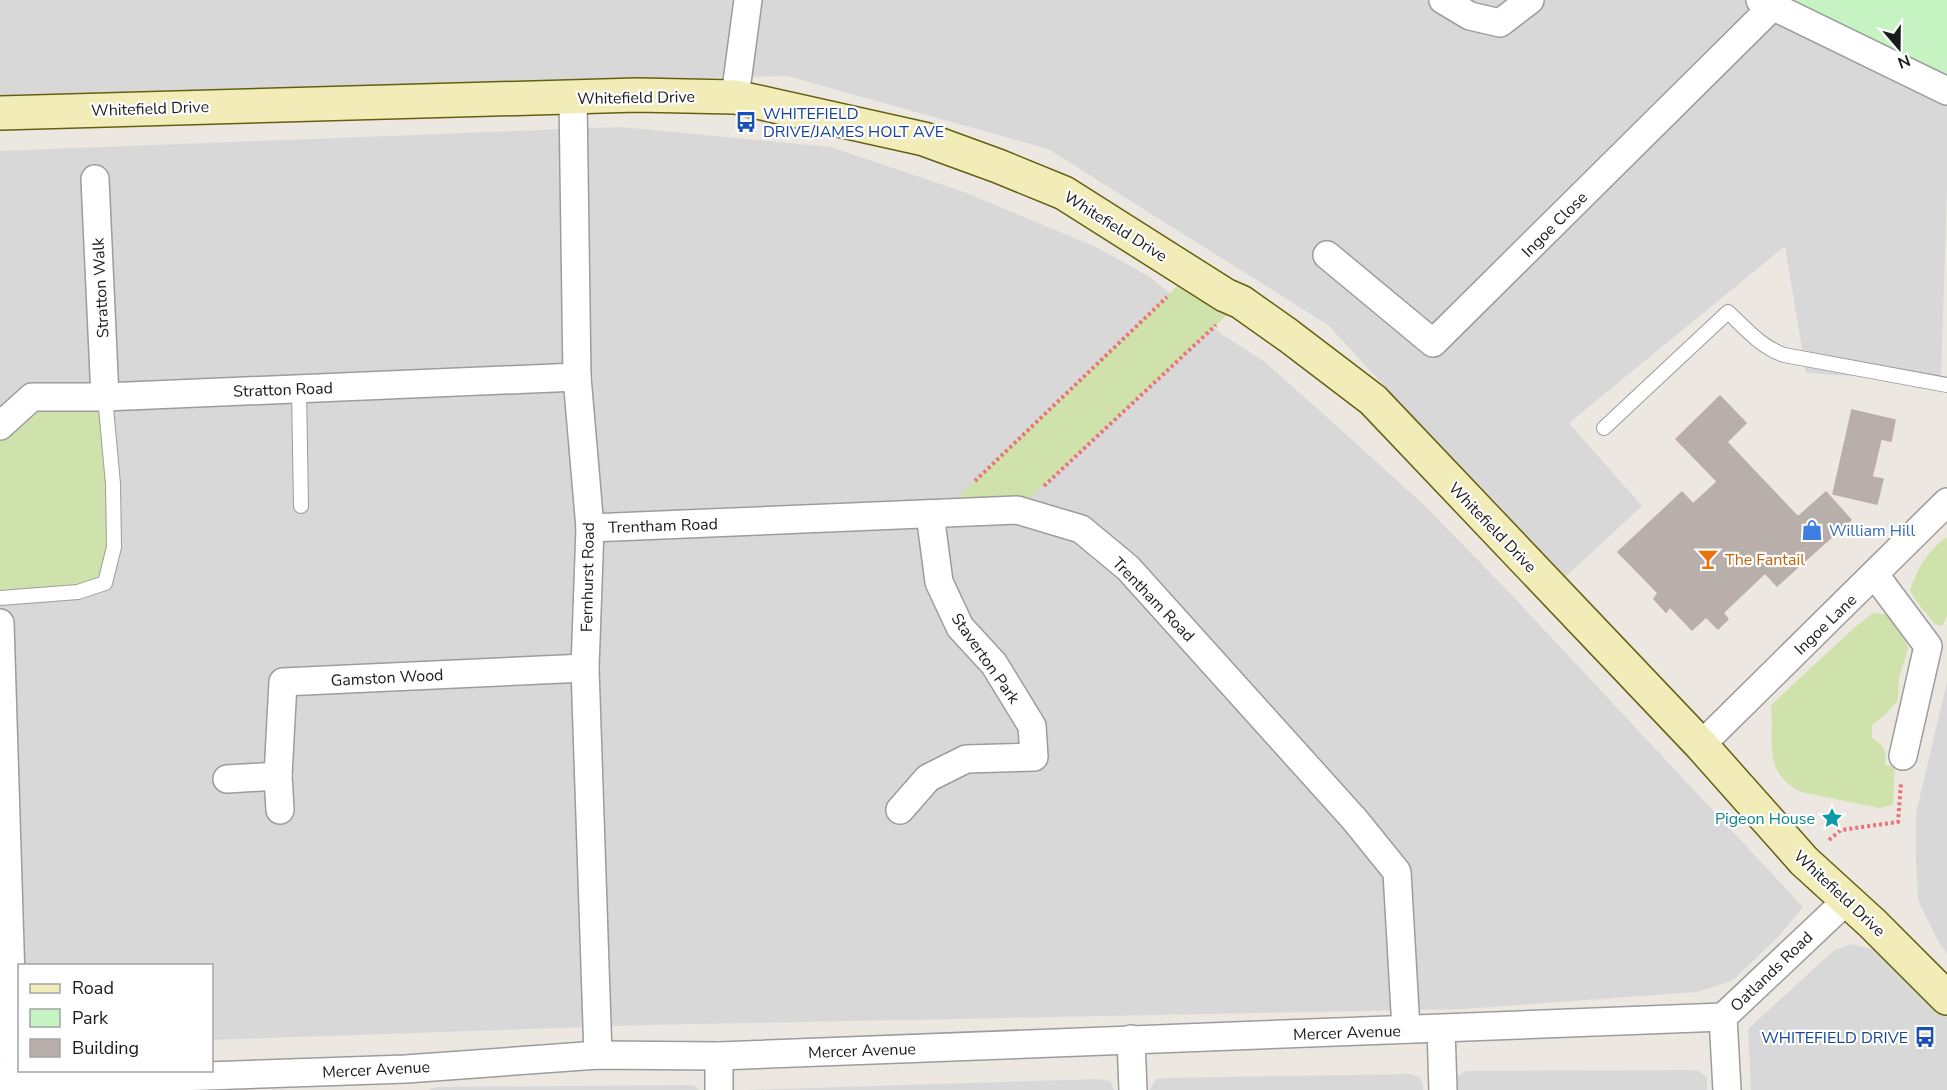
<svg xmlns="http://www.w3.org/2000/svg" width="1947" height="1090" font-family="'Nunito Sans',sans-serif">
  <rect width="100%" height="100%" fill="#ece7e1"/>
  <!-- residential -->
  <g fill="#d9d8d8">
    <polygon points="0,0 1805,0 1947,75 1947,186 1941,382 1806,373 1785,246 1569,423 1642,506 1563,579 1328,325 1048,149 787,76 0,95"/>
    <polygon points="621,127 830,147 964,192 1096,247 1148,276 1224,336 1261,359 1319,410 1424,505 1508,591 1803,907 1779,936 1732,981 1697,992 1464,1009 646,1025 212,1040 212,966 20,966 0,1048 0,151"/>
    <polygon points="1947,682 1947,954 1938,941 1918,900 1916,857 1916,813"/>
    <polygon points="1851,944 1891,954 1947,1017 1947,1090 1751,1090 1748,1029 1833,951"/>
    <polygon points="1689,1070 1699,1071 1707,1078 1707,1090 1458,1090 1458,1076 1466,1071"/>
    <polygon points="1410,1074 1419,1077 1423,1083 1423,1090 1150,1090 1156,1079 1165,1078"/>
    <polygon points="1098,1079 1110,1081 1114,1090 743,1090"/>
    <polygon points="694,1085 699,1090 428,1090 436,1087"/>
  </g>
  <!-- grass -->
  <g fill="#cfe2ac">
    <polygon points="1191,273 1241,302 1017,510 941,513"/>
    <polygon points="32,397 105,397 113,497 105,583 0,598 0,426"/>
    <path d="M1945,538H1947V616L1942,626L1934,624C1926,611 1917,605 1910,590C1919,566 1926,554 1945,538Z"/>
    <path d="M1873,613L1892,615L1901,627L1908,648L1899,678L1898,700L1886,714L1872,725V738C1884,746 1887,750 1885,765L1895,767L1893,805L1879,808L1801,792C1761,771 1775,743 1771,705L1855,627Z"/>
  </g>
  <!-- park -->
  <polygon fill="#c5f3c1" points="1776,0 1947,0 1947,90"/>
  <!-- building -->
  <g fill="#b8afab" stroke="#bcaca6" stroke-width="1.5">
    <polygon points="1720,396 1746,423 1727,442 1798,517 1773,539 1676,439"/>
    <polygon points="1852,410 1895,420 1891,441 1881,439 1872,477 1883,479 1877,504 1833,494"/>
    <polygon points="1718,481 1798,567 1777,586 1765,573 1723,613 1728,619 1718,629 1706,617 1692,630 1670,607 1666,612 1654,599 1658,593 1618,552 1682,492 1693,504"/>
    <polygon points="1826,492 1851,520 1798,567 1773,539"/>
  </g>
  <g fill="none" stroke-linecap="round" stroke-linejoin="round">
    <defs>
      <g id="service">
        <polyline points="299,389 301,506"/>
        <path d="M1604,428L1728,312C1746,329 1761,347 1784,355L1947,385"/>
        <polyline points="0,598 78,592 105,583 114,547 113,484 105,397"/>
      </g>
      <g id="minor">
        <polyline points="1443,0 1470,16 1500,23 1530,0"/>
        <polyline points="1760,0 1947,91"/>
        <polyline points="735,97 748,0"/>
        <polyline points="573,98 577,377 590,528 585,668 598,1055"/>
        <polyline points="95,179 105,397"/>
        <polyline points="1327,255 1433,343 1772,7"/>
        <polyline points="0,426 32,397 105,397 577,377"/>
        <polyline points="590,528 1017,510 1081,529 1128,568 1355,820 1397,872 1406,1029"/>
        <polyline points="1875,575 1928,646 1903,756"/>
        <polyline points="0,623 14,1076"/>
        <polyline points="1701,745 1947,502"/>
        <polyline points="227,779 278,776"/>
        <polyline points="280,810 278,776 283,682 585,668"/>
        <polyline points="900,810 928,778 966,759 1034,757 1032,726 994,664 960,627 939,582 930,514"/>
        <polyline points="1441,1029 1443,1090"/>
        <polyline points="1131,1039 1133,1090"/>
        <polyline points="719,1056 719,1090"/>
        <polyline points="0,1077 88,1077 121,1079 406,1069 598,1055 719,1056 1723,1017"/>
        <polyline points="1727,1090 1723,1017 1847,900"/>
      </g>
      <polyline id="secondary" points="0,113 637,95 735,97 924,139 998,166 1064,193 1225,295 1241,302 1289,336 1373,400 1701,745 1804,861 1872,923 1947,998"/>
    </defs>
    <!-- service casing -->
    <use href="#service" stroke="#9c9c9c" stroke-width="16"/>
    <!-- minor casing -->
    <use href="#minor" stroke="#9c9c9c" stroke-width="30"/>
    <!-- secondary casing -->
    <use href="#secondary" stroke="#65600f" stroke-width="36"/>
    <!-- path -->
    <g stroke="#eb737a" stroke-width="4" stroke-dasharray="3 3" stroke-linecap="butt">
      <polyline points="975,481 1167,297"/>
      <polyline points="1044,486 1216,325"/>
      <polyline points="1829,840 1841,830 1898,822 1901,783"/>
    </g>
    <!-- service -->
    <use href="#service" stroke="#fff" stroke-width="14"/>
    <!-- minor -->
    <use href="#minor" stroke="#fff" stroke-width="27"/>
    <!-- secondary -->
    <use href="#secondary" stroke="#f2ecb9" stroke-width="33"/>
  </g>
  <!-- icons -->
  <defs>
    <symbol id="bus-bare" viewBox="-9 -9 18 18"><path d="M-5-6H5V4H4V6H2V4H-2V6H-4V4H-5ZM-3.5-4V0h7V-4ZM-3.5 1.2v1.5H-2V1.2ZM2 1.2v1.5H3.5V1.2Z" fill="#1a4fb4" stroke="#fff" stroke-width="2.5" paint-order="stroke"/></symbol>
    <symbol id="shop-bare" viewBox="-9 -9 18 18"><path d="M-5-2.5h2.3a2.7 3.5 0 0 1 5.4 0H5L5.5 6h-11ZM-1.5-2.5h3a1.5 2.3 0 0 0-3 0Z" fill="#3f7fe0" stroke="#fff" stroke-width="2.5" paint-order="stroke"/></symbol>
    <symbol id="bar-bare" viewBox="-9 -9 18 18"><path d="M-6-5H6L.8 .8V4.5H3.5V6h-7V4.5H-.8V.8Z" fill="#e8710a" stroke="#fff" stroke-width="2.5" paint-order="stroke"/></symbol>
    <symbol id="sight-bare" viewBox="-9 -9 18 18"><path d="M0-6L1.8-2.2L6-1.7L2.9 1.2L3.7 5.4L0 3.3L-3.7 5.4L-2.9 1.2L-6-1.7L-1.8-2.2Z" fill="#0f9aa8" stroke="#fff" stroke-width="2.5" paint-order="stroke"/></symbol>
  </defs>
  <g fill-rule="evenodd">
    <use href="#bus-bare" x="731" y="107" width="30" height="30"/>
    <use href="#shop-bare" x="1797" y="515" width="30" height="30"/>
    <use href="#bar-bare" x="1693" y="544" width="30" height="30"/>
    <use href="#sight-bare" x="1817" y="803" width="30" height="30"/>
    <use href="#bus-bare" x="1910" y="1022" width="30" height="30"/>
  </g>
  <g text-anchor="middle" stroke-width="4.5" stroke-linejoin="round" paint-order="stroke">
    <!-- street labels -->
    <g font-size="16" fill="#1b1b1b" stroke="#fff">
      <text transform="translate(636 97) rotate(-1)" y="6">Whitefield Drive</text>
      <text transform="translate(150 108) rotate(-2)" y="6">Whitefield Drive</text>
      <text transform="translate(1554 224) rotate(-45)" y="6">Ingoe Close</text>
      <text transform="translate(1116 226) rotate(32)" y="6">Whitefield Drive</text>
      <text transform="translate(100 288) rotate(-93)" y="6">Stratton Walk</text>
      <text transform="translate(283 389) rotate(-2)" y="6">Stratton Road</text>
      <text transform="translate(663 525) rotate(-2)" y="6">Trentham Road</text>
      <text transform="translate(1493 527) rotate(46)" y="6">Whitefield Drive</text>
      <text transform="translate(587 577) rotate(-89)" y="6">Fernhurst Road</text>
      <text transform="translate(1154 599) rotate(46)" y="6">Trentham Road</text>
      <text transform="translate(1825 624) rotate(-44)" y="6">Ingoe Lane</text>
      <text transform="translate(986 658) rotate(55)" y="6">Staverton Park</text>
      <text transform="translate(387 677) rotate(-3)" y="6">Gamston Wood</text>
      <text transform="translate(1840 893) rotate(43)" y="6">Whitefield Drive</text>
      <text transform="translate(1771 971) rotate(-44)" y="6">Oatlands Road</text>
      <text transform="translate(1347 1032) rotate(-2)" y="6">Mercer Avenue</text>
      <text transform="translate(862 1050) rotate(-2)" y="6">Mercer Avenue</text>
      <text transform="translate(376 1069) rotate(-3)" y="6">Mercer Avenue</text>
    </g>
    <!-- transit labels -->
    <g font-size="16" fill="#164399" stroke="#fff" text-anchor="start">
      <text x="763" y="119">WHITEFIELD<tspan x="763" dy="18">DRIVE/JAMES HOLT AVE</tspan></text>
      <text x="1908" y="1043" text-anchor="end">WHITEFIELD DRIVE</text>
    </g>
    <!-- shop labels -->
    <g font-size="16" fill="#366cbe" stroke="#fff" text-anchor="start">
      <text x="1829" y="536">William Hill</text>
    </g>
    <!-- food labels -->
    <g font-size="16" fill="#c56008" stroke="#fff" text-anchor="start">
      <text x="1725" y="565">The Fantail</text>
    </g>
    <!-- culture labels -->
    <g font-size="16" fill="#0d838f" stroke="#fff" text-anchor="end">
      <text x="1815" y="824">Pigeon House</text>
    </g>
  </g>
  <!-- legend -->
  <rect x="18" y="964" width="195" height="108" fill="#ffffff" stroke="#a4a4a4" stroke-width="1.5"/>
  <rect x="30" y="984" width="30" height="9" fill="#f2ecb9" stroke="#a4a4a4" stroke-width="1.5"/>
  <text x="72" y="994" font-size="18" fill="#1b1b1b">Road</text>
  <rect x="30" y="1009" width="30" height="18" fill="#c5f3c1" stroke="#a4a4a4" stroke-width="1.5"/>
  <text x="72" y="1024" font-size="18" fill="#1b1b1b">Park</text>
  <rect x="30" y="1039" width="30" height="18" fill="#b8afab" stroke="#a4a4a4" stroke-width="1.5"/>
  <text x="72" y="1054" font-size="18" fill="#1b1b1b">Building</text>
  <!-- north arrow -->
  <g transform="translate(1899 48) rotate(160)" stroke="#ffffff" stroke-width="4.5" paint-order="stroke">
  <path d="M0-4.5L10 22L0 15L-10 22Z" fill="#1b1b1b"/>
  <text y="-9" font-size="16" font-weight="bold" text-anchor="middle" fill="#1b1b1b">N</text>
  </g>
</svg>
